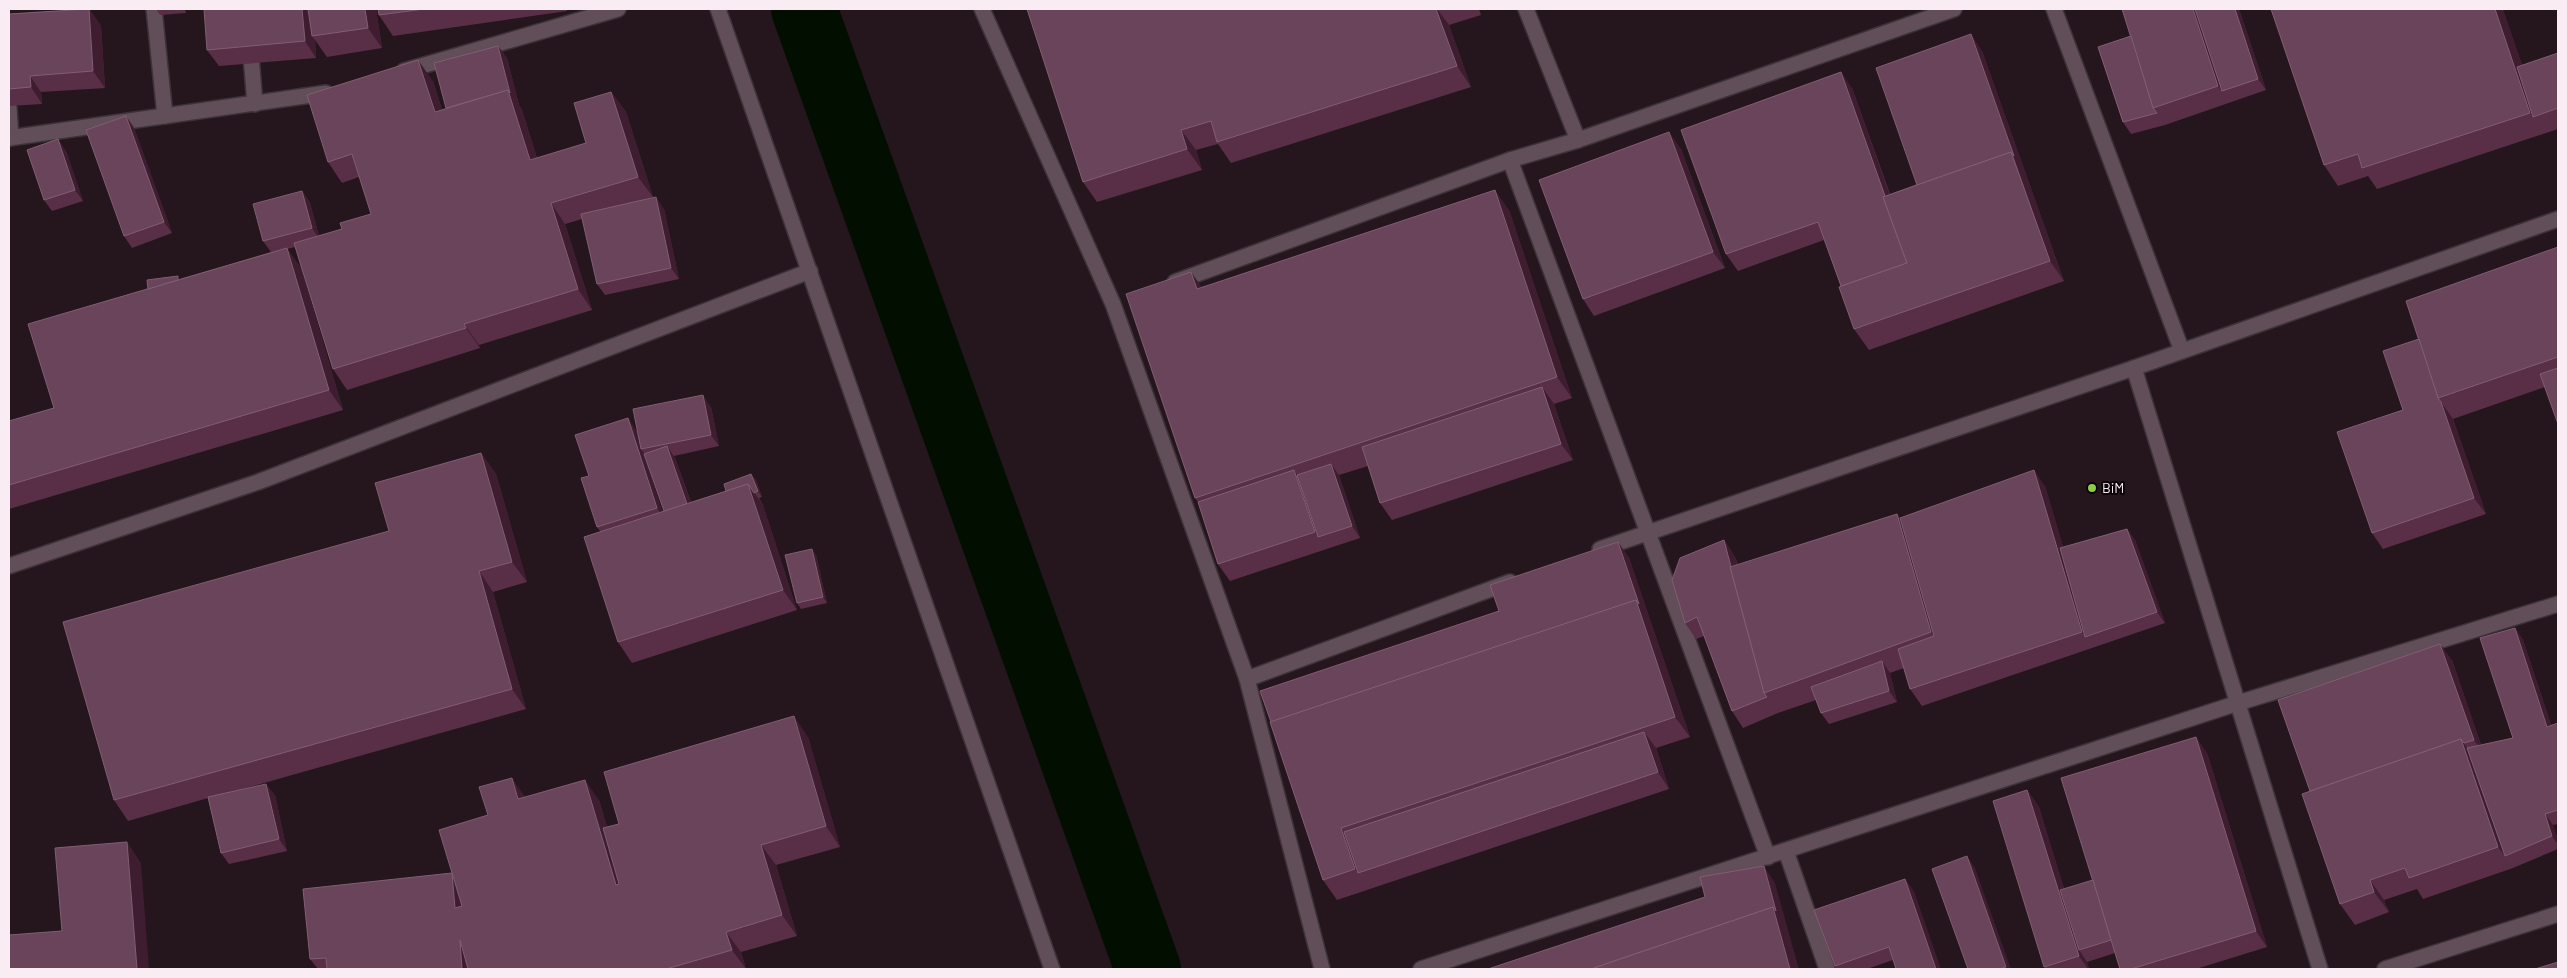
<svg xmlns="http://www.w3.org/2000/svg" width="2567" height="978" font-family="Barlow,sans-serif">
  <rect width="100%" height="100%" fill="#25161e"/>
  <g fill="none" stroke-linecap="round" stroke-linejoin="round">
    <!-- river -->
    <polyline stroke="#020e00" stroke-width="66" points="804,9 1148,969"/>
    <defs>
      <g id="minor">
        <polyline points="154,9 165,116"/>
        <polyline points="247,9 255,104"/>
        <polyline points="982,9 1113,304 1247,679 1322,969"/>
        <polyline points="1526,9 1578,140"/>
        <polyline points="2054,9 2182,351"/>
        <polyline points="404,71 618,9"/>
        <polyline points="9,108 11,138"/>
        <polyline points="9,138 326,93"/>
        <polyline points="1510,160 1768,857"/>
        <polyline points="1175,282 1510,160 1578,140 1954,9"/>
        <polyline points="2134,368 2320,969"/>
        <polyline points="1600,549 2134,368 2558,219"/>
        <polyline points="9,566 258,482 810,271"/>
        <polyline points="1247,679 1510,582"/>
        <polyline points="1786,851 1827,969"/>
        <polyline points="1421,969 2238,703 2558,604"/>
        <polyline points="2385,969 2558,914"/>
      </g>
      <polyline id="tertiary" points="718,9 1052,969"/>
    </defs>
    <!-- minor casing -->
    <use href="#minor" stroke="#3c3237" stroke-width="18"/>
    <!-- tertiary casing -->
    <use href="#tertiary" stroke="#3c3237" stroke-width="18"/>
    <!-- minor -->
    <use href="#minor" stroke="#614e58" stroke-width="15"/>
    <!-- tertiary -->
    <use href="#tertiary" stroke="#614e58" stroke-width="15"/>
  </g>
  <!-- wall -->
  <g fill="#592f48" fill-rule="evenodd">
    <polygon points="89,9 101,26 105,88 41,92 42,104 9,106 9,14"/>
    <polygon points="156,9 185,9 186,13 160,15"/>
    <polygon points="376,9 382,48 327,57 315,40 316,58 219,66 207,50"/>
    <polygon points="378,9 567,9 567,11 393,36 379,15"/>
    <polygon points="1027,9 1479,9 1481,15 1449,25 1471,87 1231,163 1218,144 1196,150 1202,170 1097,202 1083,182"/>
    <polygon points="2122,9 2239,9 2266,90 2165,125 2131,134 2123,122 2131,36"/>
    <polygon points="2271,9 2508,9 2503,10 2522,65 2558,53 2558,129 2377,189 2368,176 2338,186 2324,165"/>
    <polygon points="498,46 507,58 519,105 522,110 537,158 586,143 611,92 626,112 653,197 643,200 664,209 679,279 605,295 597,284 582,219 565,224 592,310 479,345 480,348 347,390 333,369 295,247 287,249 301,268 343,410 9,509 9,421 54,408 180,279 271,252 263,241 302,191 310,203 319,236 342,229 371,214 359,177 342,183 328,162 433,81 442,110 446,108"/>
    <polygon points="1982,51 2064,281 1869,350 1854,329 1841,286 1824,240 1738,271 1726,254 1852,88 1890,194 1917,184"/>
    <polygon points="126,116 134,128 172,233 132,248 124,236"/>
    <polygon points="1681,149 1725,268 1594,316 1583,299"/>
    <polygon points="66,151 83,201 52,211 44,200"/>
    <polygon points="1509,210 1572,398 1554,404 1573,460 1392,520 1380,503 1368,466 1339,475 1360,538 1230,581 1218,564 1198,502 1195,498 1202,287"/>
    <polygon points="2558,247 2558,424 2545,387 2453,419 2486,514 2383,549 2372,533 2403,410 2419,339"/>
    <path d="M711,407L719,446L674,456L675,458L691,502L726,491L751,474L756,480L762,497L759,498L763,505L797,610L632,663L618,642L600,531L597,527L589,476L636,430L639,438ZM643,452L645,454L664,511H662Z"/>
    <polygon points="481,453 496,474 527,582 493,592 526,709 239,790 275,795 287,851 229,864 221,853 208,798 128,821 114,800"/>
    <polygon points="2045,486 2063,547 2127,529 2135,540 2165,623 1922,706 1910,689 1904,668 1890,673 1897,702 1829,724 1821,713 1816,700 1778,713 1743,728 1732,711 1704,636 1696,639 1685,623 1724,540 1735,557 1738,565 1897,514 1900,518"/>
    <polygon points="1618,542 1629,558 1690,737 1656,748 1669,789 1337,900 1323,880 1270,722 1499,611"/>
    <polygon points="816,555 827,603 801,609 797,603"/>
    <polygon points="2515,628 2523,640 2551,725 2558,723 2558,824 2553,825 2558,841 2558,849 2513,868 2423,899 2417,889 2384,900 2389,912 2355,925 2340,904 2310,791 2452,660 2481,745 2513,738"/>
    <polygon points="808,737 840,847 776,865 797,936 741,952 746,969 318,969 310,959 452,873 488,815 525,797 599,800 607,827 619,824"/>
    <polygon points="2207,753 2267,947 2196,969 2120,969 2115,953 2087,962 2089,969 2046,969 2044,967 2027,790 2039,807 2064,889 2093,880"/>
    <polygon points="1914,891 1893,960 1867,969 1837,969 1835,966"/>
  </g>
  <!-- shaded-wall -->
  <g fill="#3d1d2f">
    <polygon points="89,9 101,26 105,88 93,71"/>
    <polygon points="302,9 312,9 312,36 315,40 316,58 305,41"/>
    <polygon points="365,9 376,9 382,48 368,28"/>
    <polygon points="1436,9 1437,9 1449,25 1471,87 1457,66"/>
    <polygon points="2193,9 2199,9 2222,91 2218,86"/>
    <polygon points="2235,9 2239,9 2266,90 2258,79"/>
    <polygon points="2495,9 2501,9 2502,11 2503,10 2539,115 2533,117 2545,133 2530,113"/>
    <polygon points="1971,34 1982,51 2064,281 2050,261"/>
    <polygon points="498,46 507,58 519,105 522,110 544,181 530,160 508,90"/>
    <polygon points="418,60 433,81 449,132 435,112"/>
    <polygon points="1841,72 1852,88 1921,284 1910,267"/>
    <polygon points="30,76 41,92 42,104 31,87"/>
    <polygon points="611,92 626,112 653,197 638,177"/>
    <polygon points="126,116 134,128 172,233 164,222"/>
    <polygon points="1181,130 1196,150 1202,170 1187,149"/>
    <polygon points="1669,132 1681,149 1725,268 1713,252"/>
    <polygon points="58,139 66,151 83,201 75,190"/>
    <polygon points="1495,190 1509,210 1572,398 1557,377"/>
    <polygon points="302,191 310,203 320,240 312,228"/>
    <polygon points="656,197 664,209 679,279 671,268"/>
    <polygon points="551,203 565,224 592,310 578,289"/>
    <polygon points="287,248 301,268 343,410 329,390"/>
    <polygon points="1191,272 1206,293 1197,289"/>
    <polygon points="464,324 479,345 480,348 466,328"/>
    <polygon points="1542,387 1554,404 1573,460 1561,444"/>
    <polygon points="703,395 711,407 719,446 711,435"/>
    <polygon points="2441,402 2453,419 2486,514 2474,498"/>
    <polygon points="628,418 636,430 642,449 641,449 643,452 665,520 657,508"/>
    <polygon points="667,446 675,458 698,523 690,512"/>
    <polygon points="481,453 496,474 527,582 512,562"/>
    <polygon points="1331,464 1339,475 1360,538 1352,526"/>
    <polygon points="1294,470 1305,486 1318,537 1315,532"/>
    <polygon points="2034,470 2045,486 2089,635 2085,637 2082,632"/>
    <polygon points="751,474 756,480 762,497 758,491"/>
    <polygon points="748,484 763,505 797,610 783,590"/>
    <polygon points="1897,514 1911,535 1946,653 1931,632"/>
    <polygon points="2127,529 2135,540 2165,623 2157,612"/>
    <polygon points="1724,540 1735,557 1772,690 1766,692"/>
    <polygon points="1618,542 1629,558 1690,737 1675,717 1636,600"/>
    <polygon points="812,549 816,555 827,603 823,597"/>
    <polygon points="479,571 493,592 526,709 512,689"/>
    <polygon points="2515,628 2523,640 2555,738 2547,727"/>
    <polygon points="2440,644 2452,660 2485,756 2474,740"/>
    <polygon points="1882,661 1890,673 1897,702 1889,691"/>
    <polygon points="794,716 808,737 840,847 826,826"/>
    <polygon points="1644,732 1656,748 1669,789 1658,772"/>
    <polygon points="2196,737 2207,753 2267,947 2256,931"/>
    <polygon points="2461,739 2475,760 2505,856 2498,847"/>
    <polygon points="512,778 526,798 518,799"/>
    <polygon points="585,780 599,800 630,906 616,885"/>
    <polygon points="266,784 275,795 287,851 279,839"/>
    <polygon points="2027,790 2039,807 2083,949 2079,950 2087,962 2089,969 2088,969 2079,956"/>
    <polygon points="2545,814 2553,825 2558,841 2558,845 2552,836"/>
    <polygon points="1341,828 1355,849 1358,873 1355,869"/>
    <polygon points="127,842 141,863 149,969 137,969"/>
    <polygon points="761,845 776,865 797,936 782,915"/>
    <polygon points="1967,856 1975,868 2011,969 2008,969 2006,967"/>
    <polygon points="1764,866 1775,883 1799,969 1790,969 1773,907"/>
    <polygon points="452,873 470,929 455,908"/>
    <polygon points="1905,879 1914,891 1941,969 1936,969"/>
    <polygon points="2370,880 2384,900 2389,912 2374,892"/>
    <polygon points="726,932 741,952 746,969 732,950"/>
    <polygon points="460,940 475,969 462,969"/>
  </g>
  <!-- building -->
  <g fill="#6a445a" stroke="#815e72">
    <polygon points="89,9 93,71 30,76 31,87 9,89 9,14"/>
    <polygon points="204,9 302,9 305,41 207,50"/>
    <polygon points="308,9 365,9 368,28 312,36"/>
    <polygon points="378,9 424,9 379,15"/>
    <polygon points="1027,9 1436,9 1457,66 1217,142 1211,121 1181,130 1187,149 1083,182"/>
    <polygon points="2122,9 2193,9 2218,86 2153,108"/>
    <polygon points="2195,9 2235,9 2258,79 2222,91"/>
    <polygon points="2271,9 2495,9 2530,113 2362,168 2358,154 2324,165"/>
    <polygon points="1971,34 2014,156 2011,152 1917,185 1876,68"/>
    <polygon points="2131,36 2153,108 2157,113 2123,122 2098,47"/>
    <polygon points="498,46 510,93 508,90 446,108 434,63"/>
    <polygon points="2558,53 2558,108 2533,117 2517,67"/>
    <polygon points="418,60 435,112 508,90 530,160 586,143 574,103 611,92 638,177 551,203 578,289 464,324 466,328 333,369 294,243 342,229 340,223 371,214 352,154 328,162 307,95"/>
    <polygon points="1841,72 1885,196 1883,197 1907,263 1841,286 1818,222 1726,254 1681,130"/>
    <polygon points="126,116 164,222 124,236 86,130"/>
    <polygon points="1669,132 1713,252 1583,299 1539,180"/>
    <polygon points="58,139 75,190 44,200 27,150"/>
    <polygon points="2011,152 2050,261 1854,329 1839,287 1907,263 1883,197"/>
    <polygon points="1495,190 1557,377 1195,498 1126,294 1191,272 1197,289"/>
    <polygon points="302,191 312,228 263,241 253,204"/>
    <polygon points="656,197 671,268 597,284 581,214"/>
    <polygon points="2558,247 2558,357 2438,398 2406,301"/>
    <polygon points="287,248 329,390 9,485 9,421 54,408 28,324"/>
    <polygon points="178,276 178,280 148,289 147,280"/>
    <polygon points="2419,339 2438,398 2441,402 2474,498 2372,533 2337,432 2403,410 2383,351"/>
    <polygon points="2558,368 2558,424 2540,374"/>
    <polygon points="1542,387 1561,444 1380,503 1362,447"/>
    <polygon points="703,395 711,435 641,449 633,409"/>
    <polygon points="628,418 657,508 597,527 581,478 589,476 575,435"/>
    <polygon points="667,446 687,504 664,511 644,454"/>
    <polygon points="481,453 512,562 479,571 512,689 114,800 63,622 389,531 375,483"/>
    <polygon points="1331,464 1352,526 1318,537 1297,475"/>
    <polygon points="1294,470 1315,532 1218,564 1198,502"/>
    <polygon points="2034,470 2082,632 1910,689 1898,649 1934,636 1900,518"/>
    <polygon points="751,474 758,491 754,493 748,484 726,491 724,484"/>
    <polygon points="748,484 783,590 618,642 584,537"/>
    <polygon points="1897,514 1931,632 1764,693 1730,567"/>
    <polygon points="2127,529 2157,612 2085,637 2060,548"/>
    <polygon points="1724,540 1731,567 1730,567 1764,693 1767,697 1732,711 1697,617 1685,623 1672,580 1680,558"/>
    <polygon points="1618,542 1639,604 1636,600 1271,722 1260,691 1499,611 1490,585"/>
    <polygon points="812,549 823,597 797,603 785,555"/>
    <polygon points="1636,600 1675,717 1341,828 1355,869 1323,880 1270,722"/>
    <polygon points="2515,628 2547,727 2558,723 2558,810 2545,814 2552,836 2505,856 2467,748 2513,738 2480,638"/>
    <polygon points="2440,644 2474,740 2464,743 2461,739 2310,791 2278,700"/>
    <polygon points="1882,661 1889,691 1821,713 1811,687"/>
    <polygon points="794,716 826,826 761,845 782,915 726,932 732,950 666,969 468,969 460,940 462,969 327,969 326,958 310,959 303,889 452,873 455,908 462,906 439,830 488,815 479,787 512,778 518,799 585,780 616,885 619,884 603,828 619,824 604,772"/>
    <polygon points="1644,732 1658,772 1358,873 1344,832"/>
    <polygon points="2196,737 2256,931 2131,969 2120,969 2061,778"/>
    <polygon points="2461,739 2498,847 2409,878 2405,868 2370,880 2374,892 2340,904 2302,794"/>
    <polygon points="266,784 279,839 221,853 208,797"/>
    <polygon points="2027,790 2079,956 2044,967 1993,801"/>
    <polygon points="127,842 137,969 9,969 9,935 62,931 55,848"/>
    <polygon points="1967,856 2006,967 1999,969 1968,969 1932,869"/>
    <polygon points="1764,866 1776,911 1773,907 1591,969 1488,969 1705,897 1700,877"/>
    <polygon points="1905,879 1936,969 1896,969 1889,947 1835,966 1814,910"/>
    <polygon points="2093,880 2111,940 2079,950 2060,890"/>
    <polygon points="1773,907 1790,969 1591,969"/>
    <polygon points="2558,962 2558,969 2535,969"/>
  </g>
  <!-- markers -->
  <circle fill="#8bce46" stroke="#0a0407" stroke-width="2" cx="2092" cy="488" r="5"/>
  <g text-anchor="middle" stroke-width="4" stroke-linejoin="round" paint-order="stroke">
    <!-- poi labels -->
    <g font-size="14" fill="#f9edf3" stroke="#0a0407" text-anchor="start">
      <text x="2102" y="493">BiM</text>
    </g>
  </g>
  <!-- border -->
  <rect width="2567" height="978" fill="none" stroke="#f9edf3" stroke-width="20"/>
</svg>
